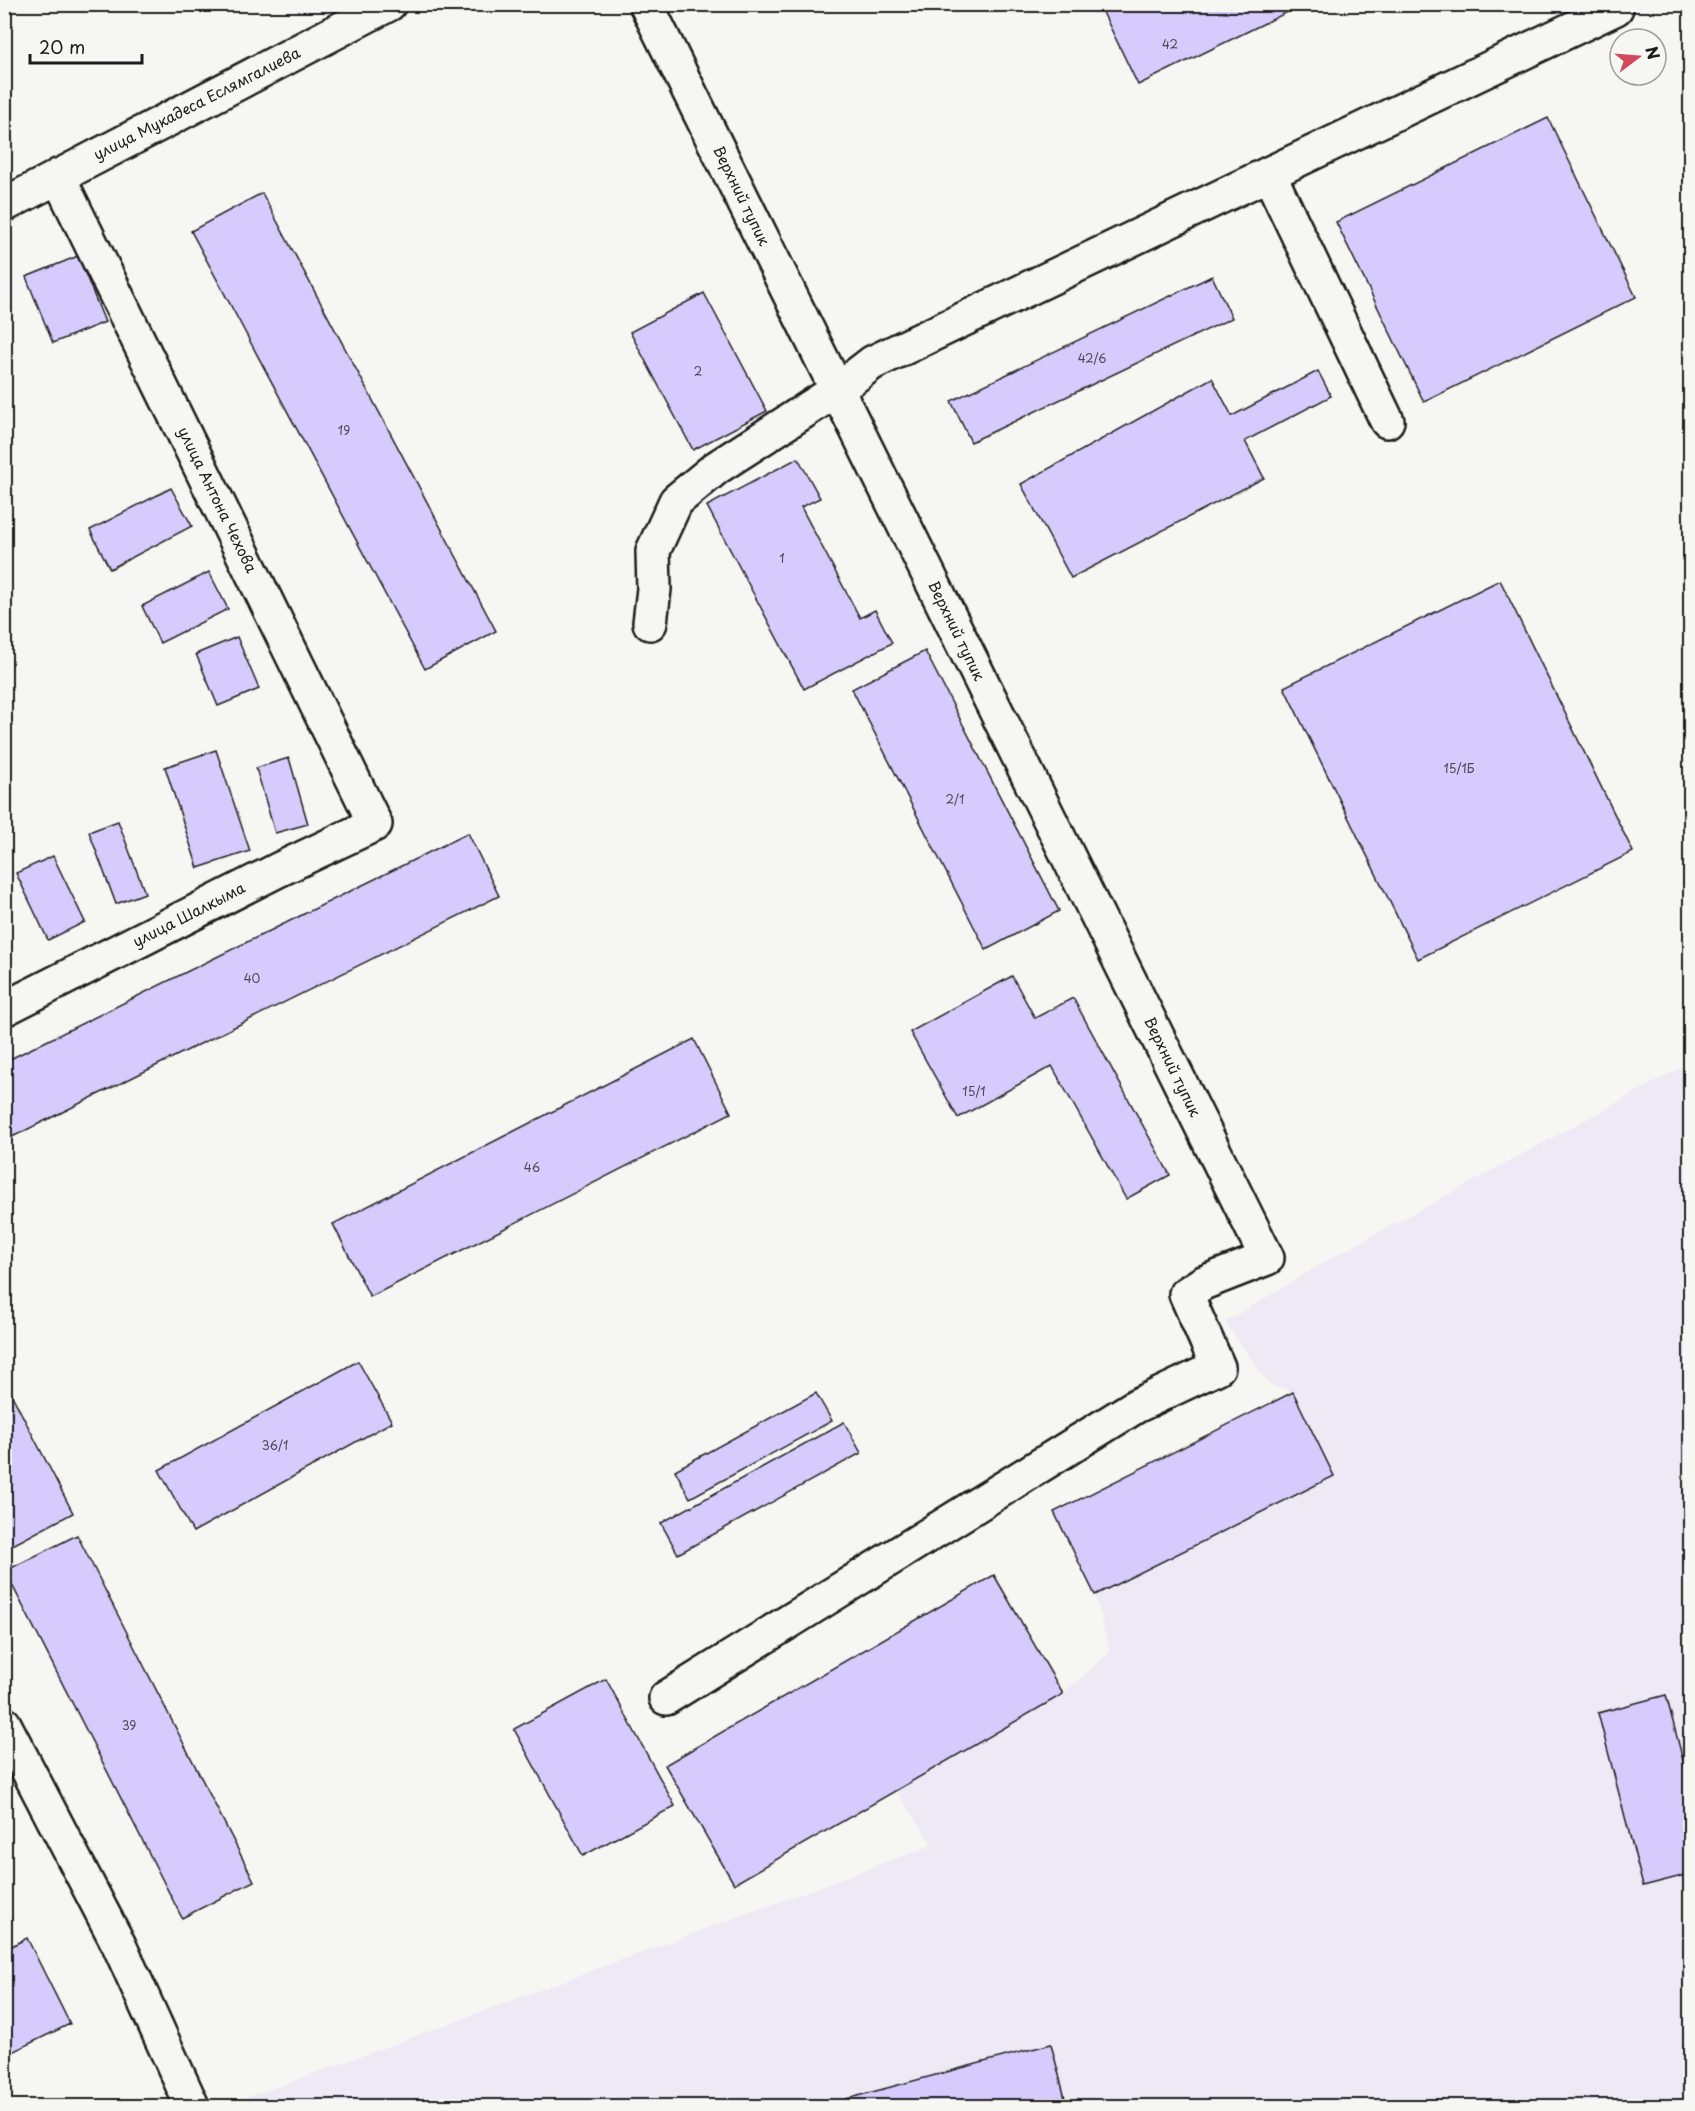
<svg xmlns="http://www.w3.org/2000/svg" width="1695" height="2111" font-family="'Playpen Sans',sans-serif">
  <rect width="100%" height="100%" fill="#f6f6f2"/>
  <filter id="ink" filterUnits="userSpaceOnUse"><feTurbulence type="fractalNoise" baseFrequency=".0167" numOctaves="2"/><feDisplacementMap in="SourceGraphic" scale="12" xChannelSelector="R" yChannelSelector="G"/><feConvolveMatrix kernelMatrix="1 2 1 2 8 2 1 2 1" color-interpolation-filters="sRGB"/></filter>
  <g filter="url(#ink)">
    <!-- built -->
    <polygon fill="#ede9f5" points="1690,1063 1690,2106 217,2106 267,2091 933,1845 896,1790 1063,1694 1110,1652 1095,1595 1334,1476 1293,1392 1269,1384 1225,1322 1334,1257"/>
    <!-- building -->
    <g fill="#d7cbfd" stroke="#1c1c1c" stroke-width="1.5">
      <polygon points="1099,4 1304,4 1138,85"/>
      <polygon points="1548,118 1636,297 1424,402 1336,222"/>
      <polygon points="262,193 496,631 425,669 191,231"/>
      <polygon points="78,256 105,322 53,343 26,277"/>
      <polygon points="1212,276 1232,318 971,442 951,401"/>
      <polygon points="704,293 767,411 693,450 630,332"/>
      <polygon points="1318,371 1331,396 1245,441 1264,478 1071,578 1021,484 1212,378 1232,416"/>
      <polygon points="798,458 820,498 801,507 860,618 875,610 892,643 804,689 707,506"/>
      <polygon points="171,488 192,526 110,569 90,530"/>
      <polygon points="209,572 228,609 160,643 142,606"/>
      <polygon points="1500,580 1633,852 1418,959 1284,687"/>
      <polygon points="237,637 259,689 218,706 196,654"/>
      <polygon points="925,651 1059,911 986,950 852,689"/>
      <polygon points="216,750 250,851 198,868 165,767"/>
      <polygon points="289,758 308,824 275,833 256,768"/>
      <polygon points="118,821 145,893 116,904 89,832"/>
      <polygon points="468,833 499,896 4,1141 4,1062"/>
      <polygon points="53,856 85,922 48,940 16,873"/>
      <polygon points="1012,976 1035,1018 1073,998 1170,1175 1126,1199 1052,1066 958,1118 910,1032"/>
      <polygon points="694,1039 731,1113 370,1297 333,1224"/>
      <polygon points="358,1361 392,1422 193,1532 159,1470"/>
      <polygon points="4,1380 73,1513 11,1546 4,1534"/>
      <polygon points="1293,1392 1334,1476 1095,1595 1054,1512"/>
      <polygon points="816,1393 832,1421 690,1498 675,1470"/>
      <polygon points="844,1422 861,1453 678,1554 661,1523"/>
      <polygon points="77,1535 254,1881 182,1918 5,1571"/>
      <polygon points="994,1575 1063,1694 734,1884 665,1765"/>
      <polygon points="606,1679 675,1806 583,1856 514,1729"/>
      <polygon points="1666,1695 1690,1787 1690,1874 1643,1886 1598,1713"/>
      <polygon points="27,1938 70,2024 4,2056 4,1950"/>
      <polygon points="1051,2044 1067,2106 820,2106"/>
    </g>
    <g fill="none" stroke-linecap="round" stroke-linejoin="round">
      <defs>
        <g id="minor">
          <polyline points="646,4 1267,1258 1203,1283 1186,1294 1218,1367 1136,1406 666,1698"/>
          <polyline points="1269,174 1387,421"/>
          <polyline points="4,205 389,4"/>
          <polyline points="650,623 654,589 653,551 676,501 716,468 837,390 872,363 1616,8"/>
          <polyline points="4,1009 278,870 375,824 58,176"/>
          <polyline points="4,1724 119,1945 192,2106"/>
        </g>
      </defs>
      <!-- minor casing -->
      <use href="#minor" stroke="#1c1c1c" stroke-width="38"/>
      <!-- minor -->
      <use href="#minor" stroke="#f6f6f2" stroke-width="33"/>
    </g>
  </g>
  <g text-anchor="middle" stroke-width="5" stroke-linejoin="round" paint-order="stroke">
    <!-- number labels -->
    <g font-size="12" fill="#4b4854">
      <text x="1170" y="49">42</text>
      <text x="1092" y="363">42/6</text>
      <text x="698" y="376">2</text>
      <text x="344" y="435">19</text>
      <text x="782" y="563">1</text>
      <text x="1459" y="773">15/1Б</text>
      <text x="955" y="804">2/1</text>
      <text x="252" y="983">40</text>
      <text x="974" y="1096">15/1</text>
      <text x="532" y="1172">46</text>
      <text x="275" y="1450">36/1</text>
      <text x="129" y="1730">39</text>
    </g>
    <!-- street labels -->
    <g font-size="15" fill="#1c1c1c" stroke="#f6f6f2">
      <text transform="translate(197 104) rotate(-27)" y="5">улица Мукадеса Еслямгалиева</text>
      <text transform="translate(741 196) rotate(64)" y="5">Верхний тупик</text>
      <text transform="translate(217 500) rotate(64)" y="5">улица Антона Чехова</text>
      <text transform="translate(956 631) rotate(64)" y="5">Верхний тупик</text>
      <text transform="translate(189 915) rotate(-27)" y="5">улица Шалкыма</text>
      <text transform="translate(1172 1067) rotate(64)" y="5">Верхний тупик</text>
    </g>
  </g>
  <!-- margin -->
  <rect width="1695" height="2111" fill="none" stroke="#f6f6f2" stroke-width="24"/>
  <rect x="12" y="12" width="1671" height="2087" fill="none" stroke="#1c1c1c" stroke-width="2" filter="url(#ink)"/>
  <!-- north arrow -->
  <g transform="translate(1638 57) rotate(74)"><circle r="28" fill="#f6f6f2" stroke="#9f9f9c" stroke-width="1.5"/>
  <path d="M0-4.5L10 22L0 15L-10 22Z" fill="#d1495b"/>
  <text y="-9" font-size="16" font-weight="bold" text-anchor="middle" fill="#1c1c1c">N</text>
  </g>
  <!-- scale -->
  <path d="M30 54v9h112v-9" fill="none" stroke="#1c1c1c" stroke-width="3"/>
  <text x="39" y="54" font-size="18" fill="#1c1c1c" stroke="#f6f6f2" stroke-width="4.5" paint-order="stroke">20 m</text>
</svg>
